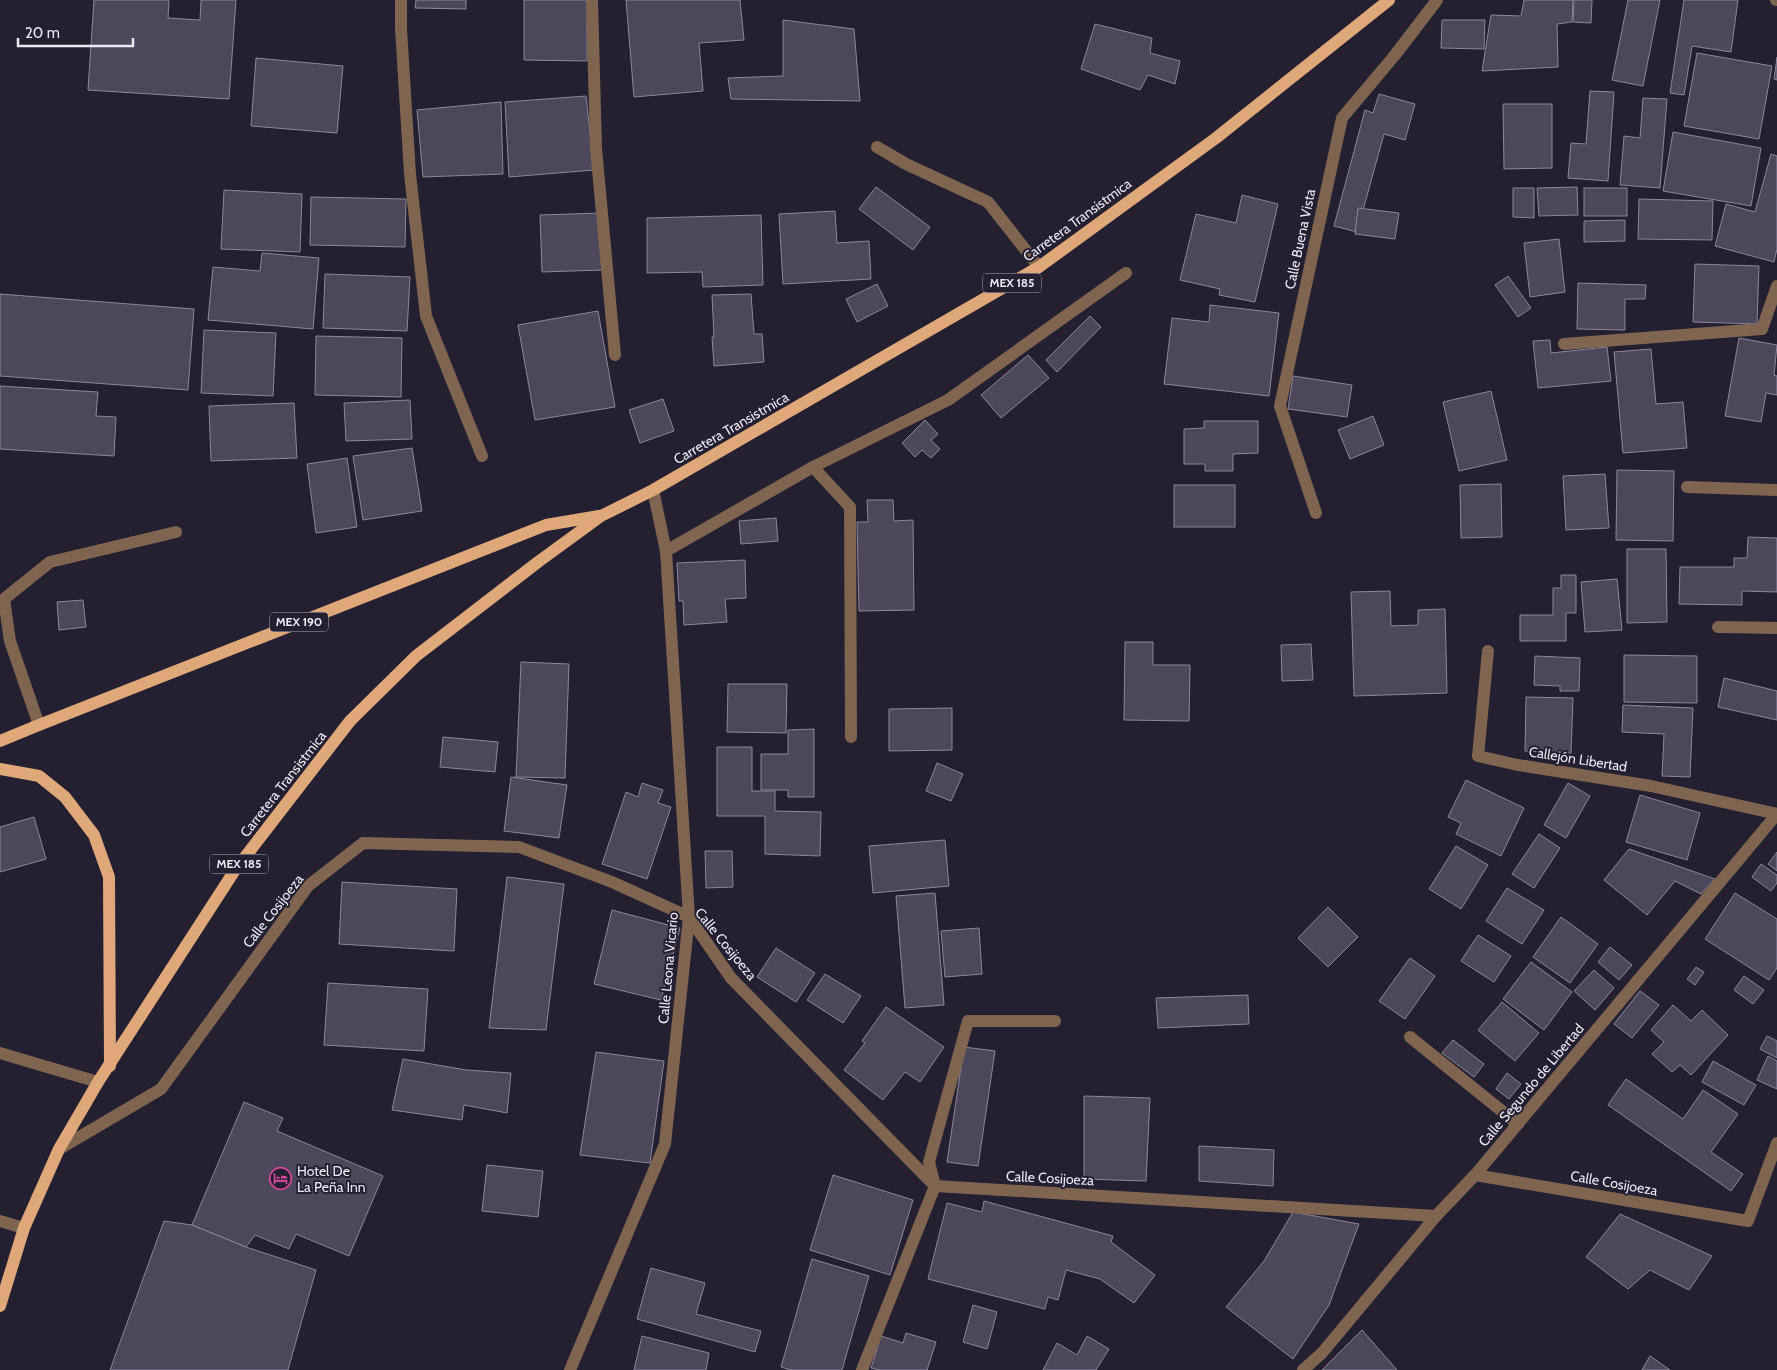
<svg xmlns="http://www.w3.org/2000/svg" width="1777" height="1370" font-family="Cabin,sans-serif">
  <rect width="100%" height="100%" fill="#241f31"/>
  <!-- building -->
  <g fill="#4d475b" stroke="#8d869e">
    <polygon points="94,0 169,0 168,18 200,20 201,0 236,0 229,99 88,90"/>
    <polygon points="416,0 466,0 466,9 415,8"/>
    <polygon points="524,0 587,0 587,61 524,60"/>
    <polygon points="626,0 740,0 744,40 699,43 703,91 634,97"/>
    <polygon points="1524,0 1573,0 1572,22 1557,24 1558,67 1482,71 1491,15 1521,16"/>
    <polygon points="1574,0 1592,0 1591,23 1573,22"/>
    <polygon points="1628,0 1660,0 1643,86 1612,80"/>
    <polygon points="1684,0 1738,0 1731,52 1692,46 1684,95 1670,93"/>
    <polygon points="783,20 854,29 860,101 731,99 728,78 783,76"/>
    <polygon points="1442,20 1485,20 1484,49 1441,48"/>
    <polygon points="1095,24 1152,38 1150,53 1180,61 1175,84 1148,75 1140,90 1081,69"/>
    <polygon points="1697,53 1772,66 1759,139 1684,126"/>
    <polygon points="1777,57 1777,80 1774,79"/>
    <polygon points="256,58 343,66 337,133 251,126"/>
    <polygon points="1590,91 1614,92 1608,181 1568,178 1571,143 1586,144"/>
    <polygon points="1379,94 1415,104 1405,140 1384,134 1357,232 1334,226 1365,110 1373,113"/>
    <polygon points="586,96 594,170 509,177 505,102"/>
    <polygon points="1643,98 1667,99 1660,188 1620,185 1624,136 1640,138"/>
    <polygon points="501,102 503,174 423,177 417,110"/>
    <polygon points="1503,104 1552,104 1552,168 1504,169"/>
    <polygon points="1673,132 1761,148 1751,206 1663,191"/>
    <polygon points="1771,154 1777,156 1777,249 1774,262 1715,246 1726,204 1755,212"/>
    <polygon points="876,187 930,227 913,250 859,209"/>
    <polygon points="1577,187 1578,215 1539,216 1537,188"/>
    <polygon points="1513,188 1534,188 1534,218 1513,217"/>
    <rect x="1584" y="188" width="43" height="28"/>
    <polygon points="224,190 302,194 300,252 221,249"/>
    <polygon points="1242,195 1278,204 1255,302 1219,295 1220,289 1180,280 1196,214 1236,223"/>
    <polygon points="311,197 406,199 405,247 310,245"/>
    <polygon points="1639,199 1713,201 1712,240 1638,239"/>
    <polygon points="1358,208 1399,213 1395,239 1355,234"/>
    <polygon points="835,211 837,243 869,241 871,279 783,284 779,214"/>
    <polygon points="600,213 602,270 542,272 540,215"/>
    <polygon points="761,215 763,285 703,287 702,272 647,273 647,218"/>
    <polygon points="1625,220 1625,241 1584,242 1584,221"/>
    <polygon points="1559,239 1565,292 1530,297 1524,243"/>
    <polygon points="262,253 319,258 313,329 208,320 213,267 260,271"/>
    <polygon points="1695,264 1759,266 1757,324 1693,322"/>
    <polygon points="325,274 410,277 407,331 323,328"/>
    <polygon points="1508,276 1531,308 1518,317 1495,285"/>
    <polygon points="1578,283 1646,285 1645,299 1625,299 1625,330 1577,329"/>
    <polygon points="877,284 888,306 857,322 846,299"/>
    <polygon points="0,294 194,309 188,390 0,376"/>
    <polygon points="751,294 754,334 762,334 764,362 714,366 712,337 714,337 712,295"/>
    <polygon points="1210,305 1279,313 1269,396 1164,384 1172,318 1209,322"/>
    <polygon points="598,311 615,407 535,420 518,325"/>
    <polygon points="1090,316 1101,327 1057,372 1046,360"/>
    <polygon points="204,330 276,333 273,396 201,393"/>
    <polygon points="316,336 402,338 401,397 315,395"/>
    <polygon points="1739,338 1777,345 1774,375 1777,376 1777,395 1766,393 1761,422 1725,416"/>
    <polygon points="1550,340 1551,353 1607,347 1611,381 1538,388 1533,341"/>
    <polygon points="1651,349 1656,404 1683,402 1687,448 1623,453 1614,352"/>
    <polygon points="1028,355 1049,378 1001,418 981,395"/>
    <polygon points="1293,376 1352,385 1347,417 1288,409"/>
    <polygon points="0,386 98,392 96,416 116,417 114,456 0,449"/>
    <polygon points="1491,391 1507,460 1459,471 1443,402"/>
    <polygon points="663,399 674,431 640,443 629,410"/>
    <polygon points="410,400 412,439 346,441 344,403"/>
    <polygon points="294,403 297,458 211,461 209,406"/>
    <polygon points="1373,416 1384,445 1350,459 1338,430"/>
    <polygon points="925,420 938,434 931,440 940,449 931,458 922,450 915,457 902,443"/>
    <polygon points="1204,421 1258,421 1258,453 1233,454 1233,471 1205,471 1205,464 1184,464 1184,429 1204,428"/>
    <polygon points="412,448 422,511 363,520 353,456"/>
    <polygon points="347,458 357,527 316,533 307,464"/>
    <polygon points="1617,470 1674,471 1673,541 1616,540"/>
    <polygon points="1605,474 1609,528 1566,530 1563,476"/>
    <polygon points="1501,484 1502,537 1461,538 1460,485"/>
    <rect x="1174" y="485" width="61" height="42"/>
    <polygon points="867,500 893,500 894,521 913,520 914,610 859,611 857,522 868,522"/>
    <polygon points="776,518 778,541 741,544 739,521"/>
    <polygon points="1748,537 1777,538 1777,592 1742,591 1742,605 1679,604 1680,567 1734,567 1734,558 1747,558"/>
    <polygon points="1627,549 1666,549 1667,622 1627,623"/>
    <polygon points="745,560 746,598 725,599 727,622 684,625 683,601 679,601 677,563"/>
    <polygon points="1561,575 1576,575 1576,613 1566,613 1566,641 1520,641 1520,615 1553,615 1553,588 1561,588"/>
    <polygon points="1617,579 1622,630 1585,632 1581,582"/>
    <polygon points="1390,591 1391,626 1418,625 1418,610 1445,609 1447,693 1354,696 1351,592"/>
    <polygon points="83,600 86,627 59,630 57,602"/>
    <polygon points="1125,642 1153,642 1153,665 1190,665 1189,721 1124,720"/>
    <polygon points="1311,644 1313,680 1282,681 1281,645"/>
    <polygon points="1624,655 1697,656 1697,703 1624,702"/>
    <polygon points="1535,656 1580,658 1579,691 1560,691 1560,686 1534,685"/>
    <polygon points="521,662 569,664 565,778 516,777"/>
    <polygon points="1724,678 1777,691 1777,720 1718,707"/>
    <polygon points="728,684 787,684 786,733 727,732"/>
    <polygon points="1526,697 1573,698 1571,753 1525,751"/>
    <polygon points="1623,705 1693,708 1690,777 1662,776 1664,734 1622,732"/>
    <polygon points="952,708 952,750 889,751 889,709"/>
    <polygon points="814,729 814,797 788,797 788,790 761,790 761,754 788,754 788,730"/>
    <polygon points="443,737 498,742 495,772 440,767"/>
    <polygon points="717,747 752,747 752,791 775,791 775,811 821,812 820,856 765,854 765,816 717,816"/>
    <polygon points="937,763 963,774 951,801 926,791"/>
    <polygon points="511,777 567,785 559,838 504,831"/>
    <polygon points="1466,780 1524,808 1501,856 1456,834 1461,823 1448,817"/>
    <polygon points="642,783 663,790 658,803 671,807 647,879 602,864 626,792 638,797"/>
    <polygon points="1568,783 1590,796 1566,838 1544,825"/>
    <polygon points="1640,795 1700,813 1687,860 1626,842"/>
    <polygon points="34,817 46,859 0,872 0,827"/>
    <polygon points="1539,834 1560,848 1534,888 1512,874"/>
    <polygon points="945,840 949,886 873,893 869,846"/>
    <polygon points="1456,846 1488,865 1461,909 1429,889"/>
    <polygon points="1629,849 1715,879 1701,894 1675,881 1647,915 1604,880"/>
    <polygon points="705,851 732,851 733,887 706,888"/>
    <polygon points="1777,852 1777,871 1768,864"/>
    <polygon points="1761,864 1777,875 1777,883 1771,891 1752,877"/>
    <polygon points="507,877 564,884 546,1030 489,1028"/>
    <polygon points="342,882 457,889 454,951 339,944"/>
    <polygon points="1507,888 1544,910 1522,944 1486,921"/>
    <polygon points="935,893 944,1005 905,1008 896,896"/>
    <polygon points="1735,893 1777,919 1777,968 1769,980 1705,939"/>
    <polygon points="1328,907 1358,937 1328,967 1298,938"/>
    <polygon points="612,910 680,928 661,1000 594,984"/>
    <polygon points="1561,917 1598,944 1570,983 1533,957"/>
    <polygon points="979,928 982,974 945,977 941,931"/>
    <polygon points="1478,935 1511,956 1494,982 1461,961"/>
    <polygon points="1610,947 1632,965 1619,980 1598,962"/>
    <polygon points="776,948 815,973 796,1002 757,977"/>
    <polygon points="1410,958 1435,976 1405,1019 1379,1001"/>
    <polygon points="1531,962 1572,992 1544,1030 1503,999"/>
    <polygon points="1696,967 1704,972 1695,985 1687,979"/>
    <polygon points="1594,970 1614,988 1595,1010 1574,991"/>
    <polygon points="825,974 861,996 843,1023 807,1000"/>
    <polygon points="1744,976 1764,990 1753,1004 1734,990"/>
    <polygon points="328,983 428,989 424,1051 324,1045"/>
    <polygon points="1640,991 1659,1005 1632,1038 1614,1024"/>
    <polygon points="1248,995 1249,1024 1158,1028 1156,998"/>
    <polygon points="1502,1002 1539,1033 1515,1061 1478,1030"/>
    <polygon points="1673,1005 1691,1021 1702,1010 1728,1035 1691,1075 1680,1065 1672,1072 1652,1054 1664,1042 1651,1030"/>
    <polygon points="886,1007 944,1047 920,1082 905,1072 883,1100 844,1070 865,1043 862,1041"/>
    <polygon points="1767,1036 1777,1041 1777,1058 1760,1049"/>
    <polygon points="1453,1040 1484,1064 1474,1077 1442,1053"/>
    <polygon points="964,1047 995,1051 978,1166 947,1162"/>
    <polygon points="596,1052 664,1061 650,1163 580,1155"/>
    <polygon points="1768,1056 1777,1061 1777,1089 1757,1080"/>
    <polygon points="403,1059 466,1070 511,1073 507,1113 464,1105 462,1120 392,1110"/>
    <polygon points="1713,1061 1756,1085 1744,1105 1702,1082"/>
    <polygon points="1507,1073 1521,1084 1509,1099 1496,1089"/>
    <polygon points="1626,1079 1683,1119 1703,1090 1738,1114 1711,1152 1743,1174 1731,1191 1608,1105"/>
    <polygon points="1084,1096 1150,1098 1146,1181 1084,1179"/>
    <polygon points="244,1102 283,1118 277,1131 383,1176 349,1256 296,1234 289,1249 255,1235 246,1247 192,1225"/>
    <polygon points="1199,1146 1274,1150 1273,1186 1199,1181"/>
    <polygon points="487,1165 543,1171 538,1217 482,1211"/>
    <polygon points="833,1175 913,1200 890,1275 810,1250"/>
    <polygon points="984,1201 1113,1236 1111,1242 1155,1275 1134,1303 1100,1279 1066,1270 1058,1300 1048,1297 1045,1309 928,1279 947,1203 982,1212"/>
    <polygon points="1293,1212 1359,1224 1329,1305 1293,1359 1226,1307 1264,1261"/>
    <polygon points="1620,1214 1712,1256 1689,1290 1650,1270 1628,1289 1586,1257"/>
    <polygon points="164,1221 192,1225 246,1247 316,1270 288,1370 110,1370"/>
    <polygon points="812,1259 869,1276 842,1370 791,1370 781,1367"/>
    <polygon points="651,1268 705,1283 696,1314 761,1331 755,1352 637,1319"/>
    <polygon points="973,1305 997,1312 987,1349 963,1342"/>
    <polygon points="1362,1330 1397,1370 1322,1370"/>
    <polygon points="906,1333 936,1342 927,1370 879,1370 871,1368 881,1336 903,1343"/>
    <polygon points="642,1336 709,1353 706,1370 634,1370"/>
    <polygon points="1087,1336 1109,1349 1096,1370 1043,1370 1057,1343 1077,1355"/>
    <polygon points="1650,1356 1670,1370 1642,1370"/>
  </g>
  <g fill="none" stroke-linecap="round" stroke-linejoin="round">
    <!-- service -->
    <g stroke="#7f654f" stroke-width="12">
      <polyline points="877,147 906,164 988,202 1039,267"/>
      <polyline points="39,725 10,641 4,599 50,562 176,532"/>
      <polyline points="1410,1037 1518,1124"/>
      <polyline points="0,1053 98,1082"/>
      <polyline points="0,1221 24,1228"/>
    </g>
    <!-- minor -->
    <g stroke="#7f654f" stroke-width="12">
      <polyline points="401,0 401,29 410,174 426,316 482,456"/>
      <polyline points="592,0 596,148 615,355"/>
      <polyline points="1776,0 1777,0"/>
      <polyline points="1564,344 1762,329 1777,286"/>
      <polyline points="813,467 850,507 851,737"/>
      <polyline points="1687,487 1777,490"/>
      <polyline points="1316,513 1280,406 1342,118 1395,55 1437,0"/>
      <polyline points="666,551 813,467 948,400 1126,273"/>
      <polyline points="1718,627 1777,628"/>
      <polyline points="1488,651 1478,756 1518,765 1651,786 1777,814"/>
      <polyline points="59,1149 161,1089 308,886 363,843 519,847 612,882 689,917 731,978 935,1186 1436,1216"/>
      <polyline points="1475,1175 1748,1221 1777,1143"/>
      <polyline points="570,1370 665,1144 689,917 666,551 653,490"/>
      <polyline points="862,1370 935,1186 929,1162 968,1021 1055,1021"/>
      <polyline points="1303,1370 1322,1353 1436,1216 1475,1175 1777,814"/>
    </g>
    <!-- primary -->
    <g stroke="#dea879" stroke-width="12">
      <polyline points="0,741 39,725 546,525 599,516"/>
      <polyline points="0,769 39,776 65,797 94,835 109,877 110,1066"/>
      <polyline points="0,1306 24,1228 59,1149 98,1082 235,870 350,721 416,656 538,562 601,516 653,490 1039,267 1216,138 1389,0"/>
    </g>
  </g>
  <!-- icons -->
  <defs>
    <symbol id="hotel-ring" viewBox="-11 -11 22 22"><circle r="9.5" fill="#241f31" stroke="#d1479c" stroke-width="1.5"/><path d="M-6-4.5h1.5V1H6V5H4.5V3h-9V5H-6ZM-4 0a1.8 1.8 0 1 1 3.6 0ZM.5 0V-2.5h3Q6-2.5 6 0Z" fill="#d1479c"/></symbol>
  </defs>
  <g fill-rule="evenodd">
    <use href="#hotel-ring" x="268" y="1166" width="25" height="25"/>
  </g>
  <g text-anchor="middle" stroke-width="4" stroke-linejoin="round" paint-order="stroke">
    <!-- shield labels -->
    <g fill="#241f31" stroke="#b0acba" stroke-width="1">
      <rect x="983" y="273.5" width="58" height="19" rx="4"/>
      <rect x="270" y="612.5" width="58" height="19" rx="4"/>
      <rect x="210" y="854.5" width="58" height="19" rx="4"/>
    </g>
    <g font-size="12" font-weight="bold" fill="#ece9f5">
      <text x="1012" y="287">MEX 185</text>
      <text x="299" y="626">MEX 190</text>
      <text x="239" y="868">MEX 185</text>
    </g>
    <!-- street labels -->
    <g font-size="14" fill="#ece9f5" stroke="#241f31">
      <text transform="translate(1077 220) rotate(-36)" y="5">Carretera Transistmica</text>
      <text transform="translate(1300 239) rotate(-78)" y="5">Calle Buena Vista</text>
      <text transform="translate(731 428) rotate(-30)" y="5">Carretera Transistmica</text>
      <text transform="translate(1578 759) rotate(9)" y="5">Callejón Libertad</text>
      <text transform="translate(283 784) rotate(-52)" y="5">Carretera Transistmica</text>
      <text transform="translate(273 911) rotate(-52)" y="5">Calle Cosijoeza</text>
      <text transform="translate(726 944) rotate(51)" y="5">Calle Cosijoeza</text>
      <text transform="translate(668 968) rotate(-85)" y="5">Calle Leona Vicario</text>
      <text transform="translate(1531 1085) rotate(-50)" y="5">Calle Segundo de Libertad</text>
      <text transform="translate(1050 1178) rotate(3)" y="5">Calle Cosijoeza</text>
      <text transform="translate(1614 1183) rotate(10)" y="5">Calle Cosijoeza</text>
    </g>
    <!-- poi labels -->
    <g font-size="14" fill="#ece9f5" stroke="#241f31" text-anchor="start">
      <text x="297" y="1176">Hotel De<tspan x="297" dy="16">La Peña Inn</tspan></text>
    </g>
  </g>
  <!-- scale -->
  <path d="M18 38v8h115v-8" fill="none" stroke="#ece9f5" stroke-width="2.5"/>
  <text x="25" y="38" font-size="15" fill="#ece9f5" stroke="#241f31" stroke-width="4" paint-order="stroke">20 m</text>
</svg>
